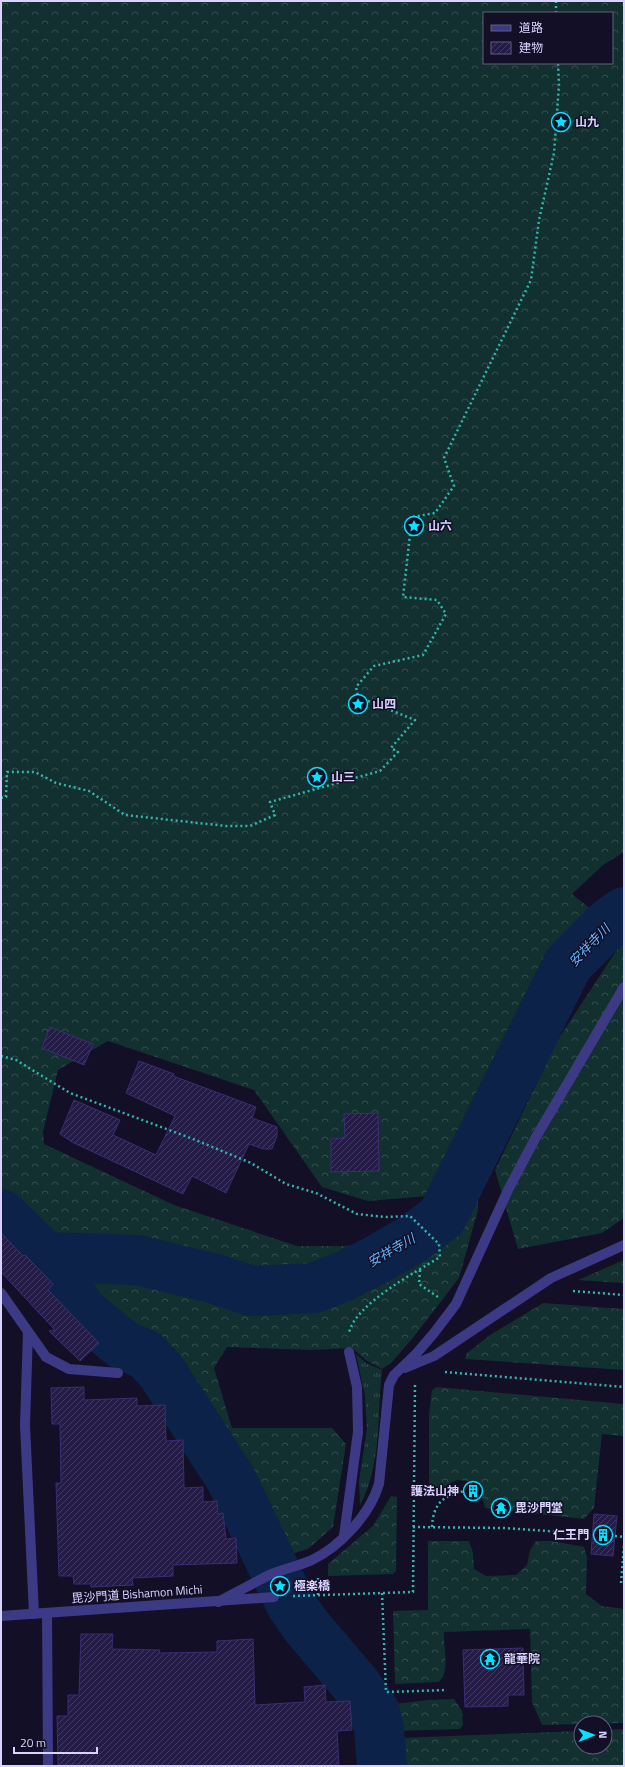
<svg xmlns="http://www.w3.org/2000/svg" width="625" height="1767" font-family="'Titillium Web','Noto Sans JP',sans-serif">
  <defs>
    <pattern id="grass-tufts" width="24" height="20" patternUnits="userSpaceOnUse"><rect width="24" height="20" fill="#12302f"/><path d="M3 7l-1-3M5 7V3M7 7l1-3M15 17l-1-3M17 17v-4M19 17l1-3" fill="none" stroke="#344d4e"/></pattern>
    <pattern id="forest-crowns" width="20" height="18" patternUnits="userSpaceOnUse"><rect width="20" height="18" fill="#12302f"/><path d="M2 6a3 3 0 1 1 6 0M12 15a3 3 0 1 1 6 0" fill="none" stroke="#344d4e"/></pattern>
    <pattern id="building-hatch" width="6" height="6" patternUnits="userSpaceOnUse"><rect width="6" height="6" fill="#241b47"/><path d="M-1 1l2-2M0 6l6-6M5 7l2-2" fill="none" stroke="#433b63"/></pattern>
  </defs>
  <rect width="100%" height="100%" fill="#130f26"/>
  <!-- grass -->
  <path fill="url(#grass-tufts)" d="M356,1354L366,1363L382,1370C377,1415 382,1465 360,1505L359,1481L367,1429L365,1396Z"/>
  <!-- forest -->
  <g fill="url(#forest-crowns)" fill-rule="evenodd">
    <path d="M1,1H624V852L603,865L572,894L597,914L527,992L428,1196L368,1201L322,1187L254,1090L108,1041L58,1070L43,1132L44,1144L174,1205L297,1246H345L426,1240L478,1188V1210L459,1278L412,1339L391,1363L382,1369L367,1361L352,1348L314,1350L227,1347L214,1368L232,1428H332L346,1444L333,1527L308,1549L277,1558L235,1470L174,1365L158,1347L131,1337L100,1318L44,1236L1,1188ZM484,13H612V63H484Z"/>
    <polygon points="624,939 624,1218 602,1233 518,1249 495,1170 557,1041"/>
    <polygon points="624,1260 624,1283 578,1280"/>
    <polygon points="543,1303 624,1309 624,1370 465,1359 467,1353 490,1335"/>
    <polygon points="437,1387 624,1404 624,1436 602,1434 594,1508 584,1519 485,1508 478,1482 457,1480 429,1494 429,1414 432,1390"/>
    <polygon points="391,1496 397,1497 396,1571 393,1574 328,1576 328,1564 373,1526"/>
    <path d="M428,1541H469L473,1553L474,1569L486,1576L516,1575L527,1565L530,1550L536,1541H552L584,1547L587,1557L586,1594L602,1606L624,1609V1723L542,1725L532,1702L530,1629L444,1632C443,1646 451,1674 438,1682L395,1684L393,1611L428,1610Z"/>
    <polygon points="454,1699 462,1711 463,1725 460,1729 394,1731 386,1705 428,1700"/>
    <polygon points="624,1729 624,1766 388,1766 399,1738 581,1731 581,1747 605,1747 605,1730"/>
  </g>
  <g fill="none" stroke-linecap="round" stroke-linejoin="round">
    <!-- river -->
    <g stroke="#0c2248" stroke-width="50">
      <polyline points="1,1214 45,1257 137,1260 216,1279 251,1291 314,1288 342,1277 378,1259 414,1238 442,1217 568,964 609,923 624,912"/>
      <polyline points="45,1257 63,1274 70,1293 82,1311 123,1345 146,1355 161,1371 231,1479 292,1606 307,1627 357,1686 375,1712 379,1729 382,1766"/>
    </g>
  </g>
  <!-- building -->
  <g fill="url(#building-hatch)" stroke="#3b2d73">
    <polygon points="50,1027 93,1044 84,1065 42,1048"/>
    <polygon points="139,1061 174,1074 173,1076 256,1107 252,1118 277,1127 277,1136 272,1149 263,1149 249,1144 226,1193 192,1176 183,1194 72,1142 60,1134 74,1100 120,1120 113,1135 156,1155 175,1116 126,1093"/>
    <polygon points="378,1113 379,1171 331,1172 331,1139 345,1138 344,1114"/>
    <polygon points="1,1233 23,1256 25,1255 53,1284 48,1290 99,1343 80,1361 49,1331 55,1330 1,1272"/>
    <polygon points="84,1387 84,1400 137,1398 137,1406 165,1405 166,1441 183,1440 184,1488 203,1487 203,1502 217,1501 218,1514 223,1513 226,1539 236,1538 237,1563 173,1565 173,1576 132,1578 133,1585 91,1587 91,1584 74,1584 73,1576 59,1576 56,1483 61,1483 60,1424 52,1424 51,1388"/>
    <polygon points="594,1514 617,1516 613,1556 591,1554"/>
    <polygon points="81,1634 113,1634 112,1649 160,1650 159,1653 217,1652 217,1641 253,1639 255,1705 305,1702 304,1687 325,1685 326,1702 350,1701 352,1730 337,1731 339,1766 58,1765 57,1716 68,1716 68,1695 79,1695"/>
    <polygon points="523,1648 524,1695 508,1695 508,1706 465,1707 463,1650"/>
  </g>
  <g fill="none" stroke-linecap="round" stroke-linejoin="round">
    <!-- path -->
    <g stroke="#2fb8b0" stroke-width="2.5" stroke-dasharray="2 3" stroke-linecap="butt">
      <polyline points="556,1 556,13"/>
      <polyline points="1,798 6,797 7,772 35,772 56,783 89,791 125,815 226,826 250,826 275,815 270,802 380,771 398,752 391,748 415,720 358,697 356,687 374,666 423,655 446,614 437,600 403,597 412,517 435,513 454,486 444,458 531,280 539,220 554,153 559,85 558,63"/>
      <path d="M1,1056L16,1060L70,1093L193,1139L251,1163L286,1184L316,1193L357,1214L386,1217L410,1216L439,1244L440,1257C416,1272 355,1304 349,1333"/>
      <polyline points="420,1270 419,1284 438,1297"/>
      <polyline points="573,1291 624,1295"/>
      <polyline points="445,1372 624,1387"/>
      <polyline points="413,1527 504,1528 592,1534"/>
      <path d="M432,1527C433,1504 443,1495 465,1491"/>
      <polyline points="615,1536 624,1537"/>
      <polyline points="318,1578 318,1595"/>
      <polyline points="621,1583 624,1546"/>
      <polyline points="382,1593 386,1692 447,1690"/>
      <polyline points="293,1596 413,1592 415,1385"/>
    </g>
    <!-- lane -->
    <g stroke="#3d3a85" stroke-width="10">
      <polyline points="1,1293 46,1357 69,1369 118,1373"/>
      <polyline points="28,1332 25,1425 34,1614"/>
      <polyline points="344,1536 358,1432 357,1387 349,1352"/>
    </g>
    <!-- street -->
    <g stroke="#3d3a85" stroke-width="10">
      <polyline points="405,1368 434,1356 551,1278 624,1245"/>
      <path d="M218,1602C235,1593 252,1584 269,1575C283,1569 299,1566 312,1560C341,1546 370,1514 379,1484L389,1385L394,1375L416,1354L434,1333L456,1304L508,1190L536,1137L624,987"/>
      <polyline points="47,1613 48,1766"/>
      <polyline points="1,1616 274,1597"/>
    </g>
  </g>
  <!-- icons -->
  <defs>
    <symbol id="sight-ring" viewBox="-11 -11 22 22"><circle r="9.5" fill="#130f26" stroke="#00e5ff" stroke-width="1.5"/><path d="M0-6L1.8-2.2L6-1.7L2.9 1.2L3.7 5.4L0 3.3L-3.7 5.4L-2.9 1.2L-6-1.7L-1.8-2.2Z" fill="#00e5ff"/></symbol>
    <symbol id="building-ring" viewBox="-11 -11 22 22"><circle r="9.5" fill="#130f26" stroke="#00e5ff" stroke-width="1.5"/><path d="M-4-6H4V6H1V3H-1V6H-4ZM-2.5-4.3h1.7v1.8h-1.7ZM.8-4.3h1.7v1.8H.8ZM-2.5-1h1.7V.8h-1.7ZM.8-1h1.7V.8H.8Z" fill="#00e5ff"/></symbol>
    <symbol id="temple-ring" viewBox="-11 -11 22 22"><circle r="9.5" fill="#130f26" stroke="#00e5ff" stroke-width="1.5"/><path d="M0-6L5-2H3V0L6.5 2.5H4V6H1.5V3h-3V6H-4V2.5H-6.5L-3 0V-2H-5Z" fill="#00e5ff"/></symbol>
  </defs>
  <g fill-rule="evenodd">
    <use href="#sight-ring" x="550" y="111" width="22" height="22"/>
    <use href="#sight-ring" x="403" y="515" width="22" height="22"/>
    <use href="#sight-ring" x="347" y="693" width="22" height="22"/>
    <use href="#sight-ring" x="306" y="766" width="22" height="22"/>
    <use href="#building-ring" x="462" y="1480" width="22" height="22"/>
    <use href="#temple-ring" x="490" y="1497" width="22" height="22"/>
    <use href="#building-ring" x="592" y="1524" width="22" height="22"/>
    <use href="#sight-ring" x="269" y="1575" width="22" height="22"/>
    <use href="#temple-ring" x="479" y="1648" width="22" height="22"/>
  </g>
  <g text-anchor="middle" stroke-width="3" stroke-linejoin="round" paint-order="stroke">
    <!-- poi labels -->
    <g font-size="12" font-weight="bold" fill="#d9d4ff" stroke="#130f26" text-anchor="start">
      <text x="575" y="126">山九</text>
      <text x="428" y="530">山六</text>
      <text x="372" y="708">山四</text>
      <text x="331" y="781">山三</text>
      <text x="459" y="1495" text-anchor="end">護法山神</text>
      <text x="515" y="1512">毘沙門堂</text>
      <text x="589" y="1539" text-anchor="end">仁王門</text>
      <text x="294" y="1590">極楽橋</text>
      <text x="504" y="1663">龍華院</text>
    </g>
    <!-- street labels -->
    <g font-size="12" fill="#d9d4ff" stroke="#130f26">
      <text transform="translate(137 1594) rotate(-4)" y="4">毘沙門道 Bishamon Michi</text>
    </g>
    <!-- water labels -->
    <g font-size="13" font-style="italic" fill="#62b6ff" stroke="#130f26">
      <text transform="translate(589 945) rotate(-46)" y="5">安祥寺川</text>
      <text transform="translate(391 1250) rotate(-30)" y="5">安祥寺川</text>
    </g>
  </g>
  <!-- border -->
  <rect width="625" height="1767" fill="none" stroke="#d9d4ff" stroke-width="4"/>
  <!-- legend -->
  <rect x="483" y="12" width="130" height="52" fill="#130f26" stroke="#625e7d"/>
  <rect x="491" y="25" width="20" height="6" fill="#3d3a85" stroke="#625e7d"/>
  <text x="519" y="32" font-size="12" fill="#d9d4ff">道路</text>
  <rect x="491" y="42" width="20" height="12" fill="url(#building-hatch)" stroke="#625e7d"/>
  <text x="519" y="52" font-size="12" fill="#d9d4ff">建物</text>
  <!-- north arrow -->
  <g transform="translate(593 1735) rotate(89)"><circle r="19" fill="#130f26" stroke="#625e7d"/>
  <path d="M0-3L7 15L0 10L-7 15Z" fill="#00e5ff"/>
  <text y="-6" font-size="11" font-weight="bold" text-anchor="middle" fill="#d9d4ff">N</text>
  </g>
  <!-- scale -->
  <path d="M14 1747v6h83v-6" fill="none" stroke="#d9d4ff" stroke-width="2"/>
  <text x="20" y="1747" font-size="12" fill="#d9d4ff" stroke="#130f26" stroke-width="3" paint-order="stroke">20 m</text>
</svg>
